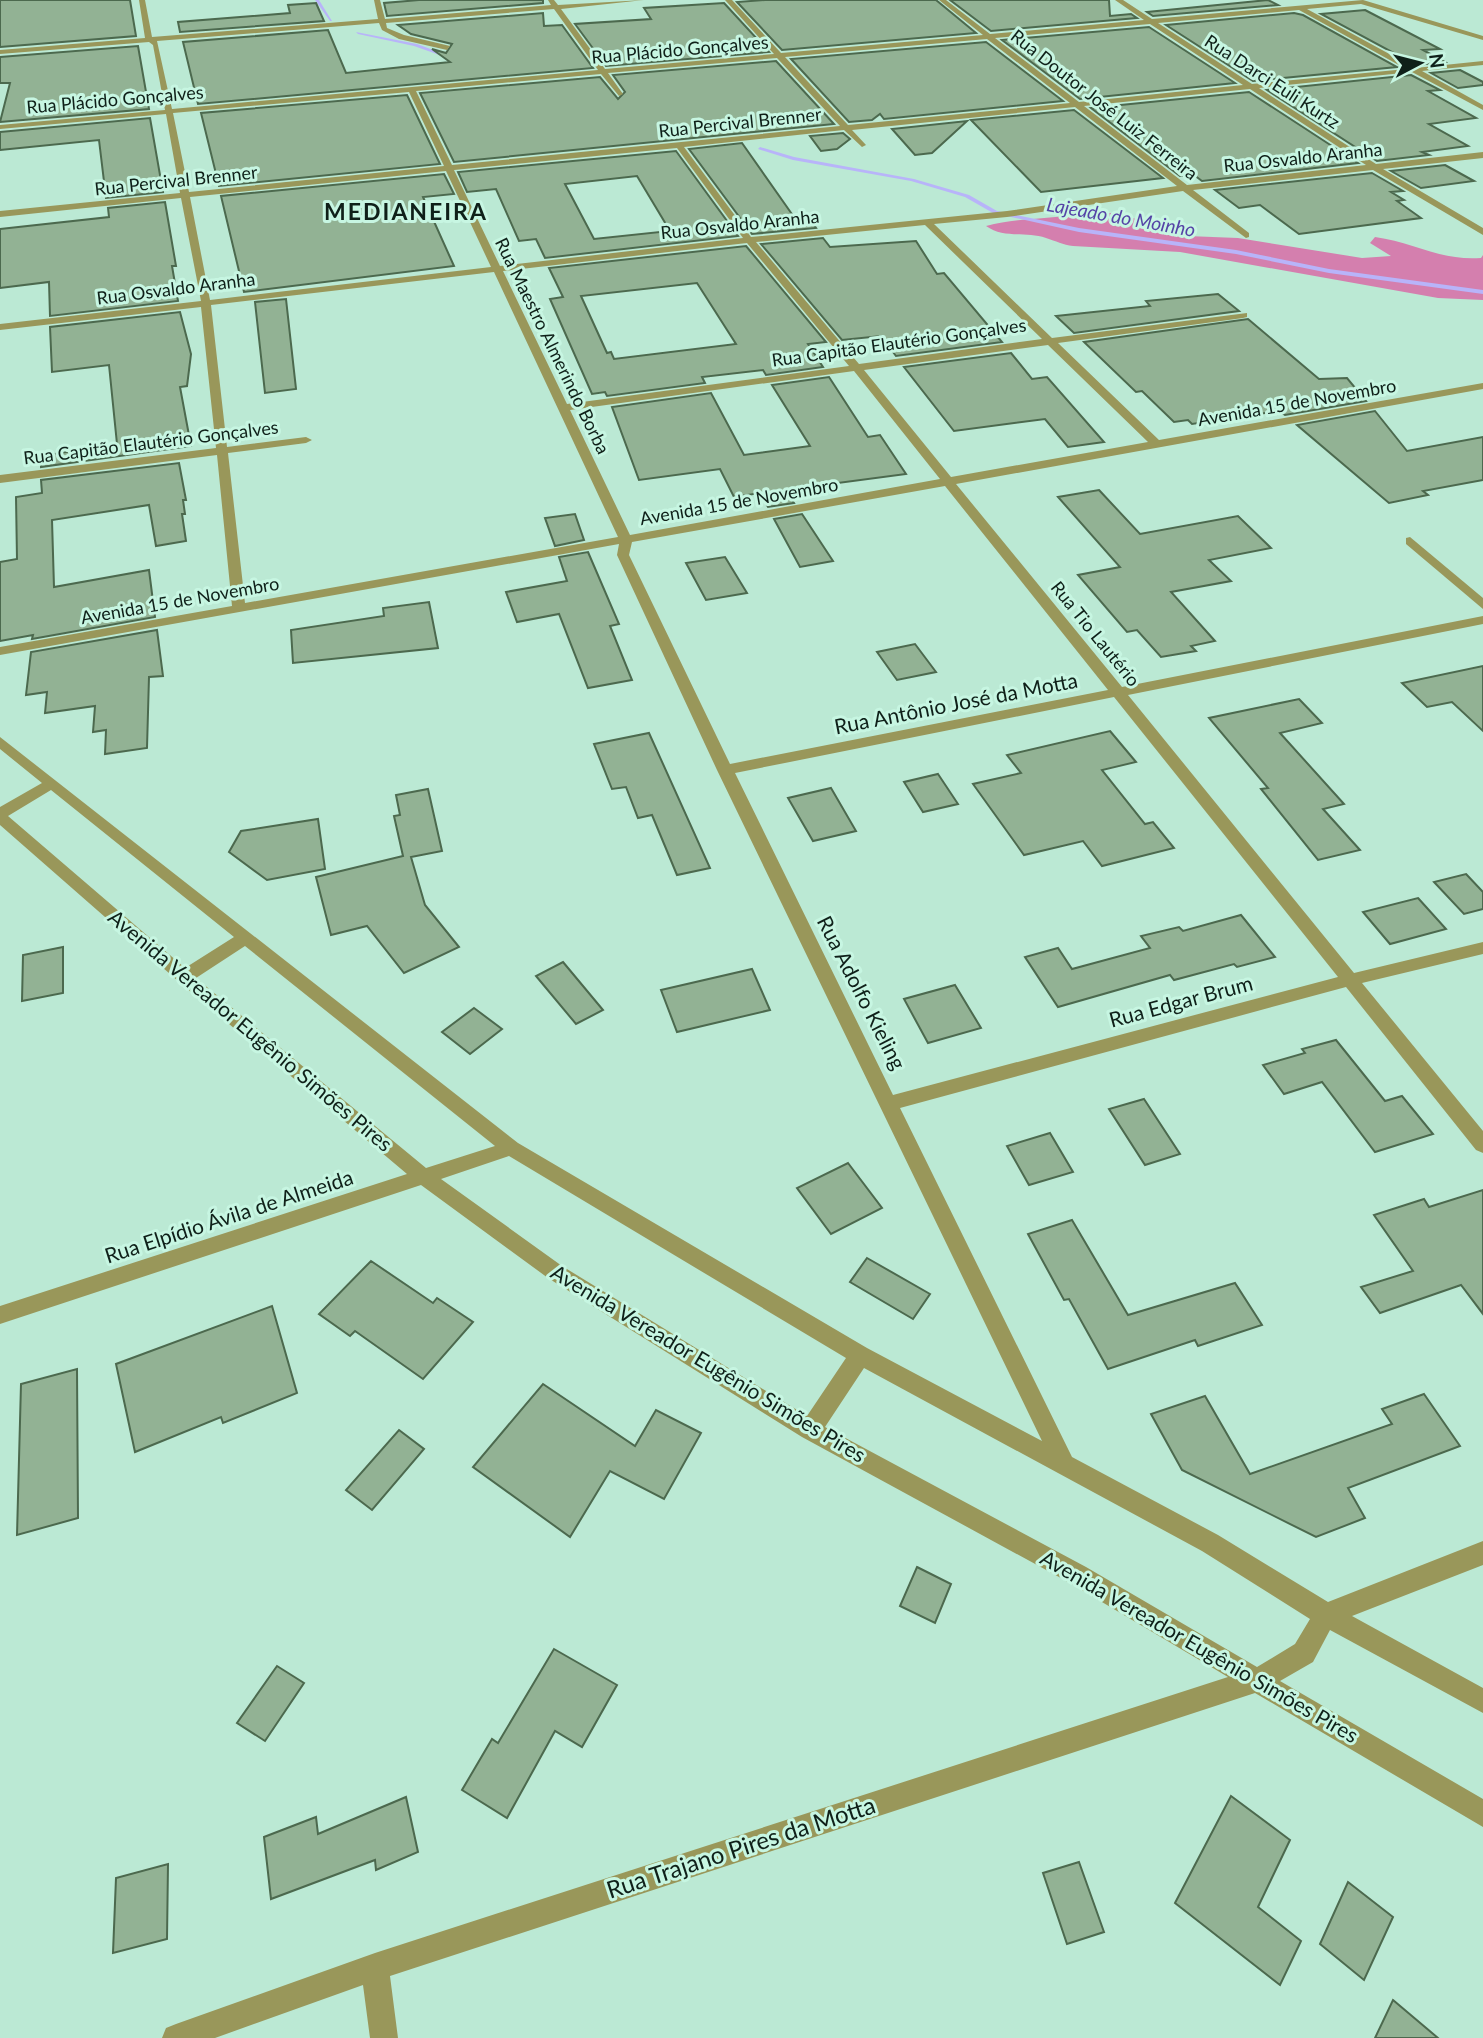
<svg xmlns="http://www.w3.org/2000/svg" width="1483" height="2038" font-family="Lato,sans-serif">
  <rect width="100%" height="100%" fill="#bbe9d4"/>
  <!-- forest -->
  <path fill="#d47fae" d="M1084,213H1118L1187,236L1238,238L1362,258L1391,256L1370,243L1375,237C1413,242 1440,261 1481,258L1483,255V300L1438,298L1180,252L1073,246C1063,245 1056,241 1046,238C1026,231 1004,239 986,226C1019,217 1051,220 1084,213Z"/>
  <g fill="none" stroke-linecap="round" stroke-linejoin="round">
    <!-- stream -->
    <g fill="#b8b4f9" fill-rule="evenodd">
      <polygon points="315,0 319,0 332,21 330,21"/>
      <polygon points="356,32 417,44 452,57 448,58 414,46 358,34"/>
      <polygon points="760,147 794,157 914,179 969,195 997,211 1079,228 1236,250 1329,269 1483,290 1483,294 1329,273 1236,254 1079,232 993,213 965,197 911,181 793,160 758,149"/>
    </g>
  </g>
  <!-- building -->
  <g fill="#92b294" stroke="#4c694e" stroke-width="2" fill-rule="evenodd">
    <polygon points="0,0 130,0 136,36 0,47"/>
    <polygon points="419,0 543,0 543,3 387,16 384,3"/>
    <polygon points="765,0 936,0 976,33 782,50 737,2"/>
    <polygon points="950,0 1109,0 1110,16 1131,14 1137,18 991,31"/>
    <polygon points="1268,0 1278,5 1153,16 1147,12"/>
    <polygon points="316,3 324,21 180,32 178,22 290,13 288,5"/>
    <polygon points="724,3 769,52 606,66 575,24 651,19 644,8"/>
    <polygon points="1365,10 1440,49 1423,50 1445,62 1416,65 1321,14"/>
    <polygon points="543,13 544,26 562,25 593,68 198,104 183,42 328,30 346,73 450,62 432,49 446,53 452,44 411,34 398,25"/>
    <polygon points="1294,13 1303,15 1397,67 1253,81 1166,25"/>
    <polygon points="1149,27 1235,83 1080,99 1002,40"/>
    <polygon points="986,42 1063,101 884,119 880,114 872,120 849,122 791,59"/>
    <polygon points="138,46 149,109 0,122 10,83 0,83 0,57"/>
    <polygon points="776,61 834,124 454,162 420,93 600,77 618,99 625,92 613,75"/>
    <polygon points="1460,70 1483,82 1483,85 1458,88 1431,73"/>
    <polygon points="1411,75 1440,90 1428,91 1476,118 1429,124 1468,146 1422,152 1429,155 1377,161 1267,90"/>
    <polygon points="1249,92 1358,163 1202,181 1194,175 1180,176 1091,108"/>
    <polygon points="407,95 440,164 219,186 201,113"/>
    <polygon points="1074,110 1163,178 1041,192 971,120"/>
    <polygon points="150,118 163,192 106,198 99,140 0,150 0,132"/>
    <polygon points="967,121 932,153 915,155 892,129"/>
    <polygon points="843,133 850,139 837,149 821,151 810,136"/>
    <polygon points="742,143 794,217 808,216 816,228 752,234 689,149"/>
    <path d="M676,151L738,236L545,258L536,239L519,241L496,189L467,192L458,172ZM637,176L670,231L594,239L565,184Z"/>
    <polygon points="1445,165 1474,181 1421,188 1391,171"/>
    <polygon points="1372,173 1403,191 1391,192 1404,200 1397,201 1421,218 1299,234 1260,205 1239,208 1215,190"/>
    <polygon points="444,174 454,194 423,197 454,266 244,292 221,196"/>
    <polygon points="165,202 176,266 172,266 178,301 50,316 49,282 0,288 0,229 109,217 108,208"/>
    <polygon points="823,238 830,247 916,241 937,274 944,273 1002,342 896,356 881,336 842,340 761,244"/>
    <path d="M746,246L826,342L808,344L823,367L766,375L763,370L702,377L705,383L607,396L605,392L592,394L550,299L563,297L549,268ZM697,283L736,344L614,359L611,352L607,353L581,296Z"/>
    <polygon points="1218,294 1239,311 1074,333 1056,316 1150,306 1146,301"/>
    <polygon points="286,299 296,389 265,393 255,302"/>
    <polygon points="180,312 191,354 187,386 180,387 191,446 41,467 41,456 117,444 109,365 52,372 50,327"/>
    <polygon points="1248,319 1319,379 1347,378 1366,401 1285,415 1279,411 1192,424 1188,420 1174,422 1142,391 1136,392 1084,342"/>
    <polygon points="1011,353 1032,379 1047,377 1104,442 1068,447 1045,419 954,431 904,367"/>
    <polygon points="829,377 868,437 880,435 906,474 830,484 834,491 790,497 794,503 768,507 760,493 734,497 720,469 639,480 612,407 711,393 744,455 810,446 772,385"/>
    <polygon points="1375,411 1407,451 1483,437 1483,480 1423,491 1428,495 1389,503 1297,425"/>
    <polygon points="179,463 186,500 183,500 185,514 182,514 186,541 156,546 149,505 52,520 54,587 149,570 155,617 32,639 33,635 0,641 0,562 17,559 16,497 42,493 41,480"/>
    <polygon points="1099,490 1140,534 1238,516 1271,548 1209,560 1231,581 1171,592 1215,641 1191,646 1196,651 1161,657 1137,630 1127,632 1078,575 1120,567 1058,497"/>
    <polygon points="575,514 584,540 555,546 545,518"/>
    <polygon points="802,514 833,561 800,567 774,519"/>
    <polygon points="588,552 619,624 610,626 632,680 588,688 559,614 517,622 506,592 567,581 559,557"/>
    <polygon points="725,557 747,593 706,600 686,563"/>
    <polygon points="429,602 438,648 293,663 291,630 384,616 383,608"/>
    <polygon points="157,630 163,676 149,677 147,748 105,754 106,730 93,732 95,706 45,713 47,692 26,695 31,652"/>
    <polygon points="915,644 936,672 897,680 877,652"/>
    <polygon points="1483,666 1483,731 1452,702 1427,707 1402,683"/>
    <polygon points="1299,699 1322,723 1280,733 1344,804 1323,809 1360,850 1318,860 1261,789 1268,788 1209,718"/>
    <polygon points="1110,731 1136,762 1102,770 1145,824 1153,822 1174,848 1102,866 1083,841 1024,855 973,784 1021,773 1007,755"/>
    <polygon points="649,733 710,868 677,875 652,815 638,818 626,787 612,789 594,744"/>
    <polygon points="938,774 958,804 923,812 904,782"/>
    <polygon points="831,788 856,831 813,841 788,798"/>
    <polygon points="428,789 442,851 411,857 425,905 459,947 404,973 367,926 331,935 316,877 403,856 394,816 400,815 396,795"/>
    <polygon points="318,819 325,869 267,880 229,852 241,831"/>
    <polygon points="1466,874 1483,892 1483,909 1464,914 1434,882"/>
    <polygon points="1418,898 1446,929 1390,944 1363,912"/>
    <polygon points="1241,915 1275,957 1237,967 1234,964 1174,980 1170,975 1058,1007 1025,957 1058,948 1072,969 1150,948 1141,936 1179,927 1183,931"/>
    <polygon points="63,947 63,993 22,1001 23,955"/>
    <polygon points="563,962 603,1010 576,1024 536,976"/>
    <polygon points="752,969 770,1010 677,1032 661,990"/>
    <polygon points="955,985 981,1028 928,1043 904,999"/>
    <polygon points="474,1008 502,1029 470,1054 442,1032"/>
    <polygon points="1336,1040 1385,1101 1402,1096 1433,1134 1375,1152 1322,1082 1284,1094 1263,1065 1305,1053 1302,1049"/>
    <polygon points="1144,1099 1180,1154 1145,1165 1109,1109"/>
    <polygon points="1050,1133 1073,1172 1029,1185 1007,1146"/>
    <polygon points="848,1163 882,1208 831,1234 797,1188"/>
    <polygon points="1483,1190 1483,1314 1461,1285 1380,1313 1361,1287 1413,1271 1374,1215 1424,1199 1429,1207"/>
    <polygon points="1072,1220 1128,1315 1235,1283 1262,1325 1198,1346 1195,1340 1108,1369 1069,1299 1064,1300 1028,1234"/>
    <polygon points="867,1258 930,1294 913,1319 850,1282"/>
    <polygon points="371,1261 433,1303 437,1298 473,1322 423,1379 355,1331 350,1336 319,1314"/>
    <polygon points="272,1306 297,1393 223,1423 221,1417 135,1452 116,1364"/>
    <polygon points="77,1369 78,1518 17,1535 21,1384"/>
    <polygon points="543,1384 635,1446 656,1410 701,1433 664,1499 610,1471 570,1537 473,1467"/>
    <polygon points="1424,1394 1460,1446 1348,1488 1365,1518 1316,1537 1182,1470 1151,1414 1205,1396 1250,1474 1392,1424 1382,1409"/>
    <polygon points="399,1430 424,1449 372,1510 346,1490"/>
    <polygon points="917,1567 951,1584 935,1623 900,1606"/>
    <polygon points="554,1649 617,1685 582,1747 555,1731 507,1818 462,1790 492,1739 498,1743"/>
    <polygon points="277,1666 304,1683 265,1741 237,1723"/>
    <polygon points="1231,1796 1290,1840 1258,1907 1301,1941 1280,1985 1175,1903"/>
    <polygon points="406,1797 418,1852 376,1870 375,1860 271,1899 264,1837 316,1817 318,1834"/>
    <polygon points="1079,1862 1104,1932 1067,1944 1043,1873"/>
    <polygon points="168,1864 167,1939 113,1953 116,1878"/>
    <polygon points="1348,1882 1393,1917 1364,1980 1320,1944"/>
    <polygon points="1393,2000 1438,2038 1375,2038"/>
  </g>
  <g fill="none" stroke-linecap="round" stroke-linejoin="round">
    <!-- minor -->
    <g fill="#99975a" fill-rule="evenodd">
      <path d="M139,0H145L152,37L378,19L374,0H380L385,19L551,5L548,0H554L558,5L644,0L561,9L605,69L774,54L725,0H732L781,53L983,35L939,0H946L990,34L1144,20L1115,0H1123L1152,19L1363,0L1483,36V40L1361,4L1307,9L1415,68L1483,61V65L1422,71L1483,105V110L1412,72L1259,88L1376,164L1483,152V158L1383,169L1483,228V235L1373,170L1193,190L1249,233V237L1246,238L1183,191L1007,217L934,224L1052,338L1247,313V317L1243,318L1058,343L1159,440L1483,383V389L956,484L1122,687L1483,616V624L1128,695L1354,973L1483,942V954L1362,983L1483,1131V1153L1476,1150L1346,987L900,1108L1072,1457L1218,1535L1328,1602L1483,1541V1565L1352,1616L1483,1688V1713L1330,1630L1313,1662L1280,1681L1483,1799V1827L1255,1693L390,1976L398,2038H370L363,1985L215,2038H162L166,2028L176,2024L375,1953L1228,1677L1070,1583L802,1437L548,1278L421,1185L0,1324V1306L407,1174L178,981L0,825V807L42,783L0,749V737L518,1143L867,1348L1042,1441L717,770L617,555L619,544L0,655V647L232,606L217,455L0,483V475L216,448L201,307L0,330V324L201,301L181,198L0,217V211L180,193L166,114L0,129V125L165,110L153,45L149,42L0,54V50L145,38ZM554,9L598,70L172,109L157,41L379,23L382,30L399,39L447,50L450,46L404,35L387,28L386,23ZM1299,10L1406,69L1252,84L1158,23ZM1150,24L1243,85L1079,102L995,38ZM987,39L1070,103L848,125L785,57ZM777,58L840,126L452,165L416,91L601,74L619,96L623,94L608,73ZM1250,89L1366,165L1187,185L1084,106ZM409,92L444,166L189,192L173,113ZM1075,107L1177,186L1007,211L751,237L684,147L844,130L862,147L866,145L852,130ZM677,148L743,238L500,266L454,170ZM446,171L491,267L210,300L190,197ZM925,225L1042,339L859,364L756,242ZM747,243L849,366L567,404L503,271ZM494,272L618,537L245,603L228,453L306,443L312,440L306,437L227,447L211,305ZM1048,345L1148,442L951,477L864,370ZM854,371L940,479L630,535L570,410ZM945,486L1108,690L730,764L629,555L632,542ZM1114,697L1338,977L893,1095L735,773ZM51,790L234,937L185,968L8,816ZM245,946L495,1146L426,1168L196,978ZM509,1156L846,1358L807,1416L562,1266L441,1179ZM864,1368L1202,1551L1310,1619L1295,1644L1257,1667L1086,1567L825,1427Z"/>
      <polygon points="1410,537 1483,598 1483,609 1406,544 1406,538"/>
    </g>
  </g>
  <g text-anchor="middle" stroke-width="6" stroke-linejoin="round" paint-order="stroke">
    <!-- far-street labels -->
    <g font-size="18" fill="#0f2019" stroke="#c7f6e2">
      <text transform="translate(680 50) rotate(-5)" y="6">Rua Plácido Gonçalves</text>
      <text transform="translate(1272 82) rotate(33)" y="6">Rua Darci Euli Kurtz</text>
      <text transform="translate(115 100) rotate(-5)" y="6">Rua Plácido Gonçalves</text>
      <text transform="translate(1104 105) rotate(38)" y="6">Rua Doutor José Luiz Ferreira</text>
      <text transform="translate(740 123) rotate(-6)" y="6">Rua Percival Brenner</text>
      <text transform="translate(1303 158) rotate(-6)" y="6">Rua Osvaldo Aranha</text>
      <text transform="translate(176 181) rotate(-6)" y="6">Rua Percival Brenner</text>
      <text transform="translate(740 225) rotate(-6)" y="6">Rua Osvaldo Aranha</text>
      <text transform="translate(176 289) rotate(-7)" y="6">Rua Osvaldo Aranha</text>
      <text transform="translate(899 343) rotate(-8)" y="6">Rua Capitão Elautério Gonçalves</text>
      <text transform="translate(552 346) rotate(64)" y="6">Rua Maestro Almerindo Borba</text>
      <text transform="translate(1297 403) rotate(-10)" y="6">Avenida 15 de Novembro</text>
      <text transform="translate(151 443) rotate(-7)" y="6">Rua Capitão Elautério Gonçalves</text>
      <text transform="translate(739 502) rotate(-10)" y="6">Avenida 15 de Novembro</text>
      <text transform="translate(180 601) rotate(-10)" y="6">Avenida 15 de Novembro</text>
      <text transform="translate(1095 634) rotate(51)" y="6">Rua Tio Lautério</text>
    </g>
    <!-- far-water labels -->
    <g font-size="19" font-style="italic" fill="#5544a6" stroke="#c7f6e2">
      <text transform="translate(1121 217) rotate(10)" y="7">Lajeado do Moinho</text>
    </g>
    <!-- street labels -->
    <g font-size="21" fill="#0f2019" stroke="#c7f6e2">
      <text transform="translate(956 704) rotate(-11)" y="7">Rua Antônio José da Motta</text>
      <text transform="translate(861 993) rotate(63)" y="7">Rua Adolfo Kieling</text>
      <text transform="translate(1181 1002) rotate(-15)" y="7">Rua Edgar Brum</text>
      <text transform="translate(250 1031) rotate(40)" y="7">Avenida Vereador Eugênio Simões Pires</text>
      <text transform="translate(229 1217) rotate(-18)" y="7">Rua Elpídio Ávila de Almeida</text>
      <text transform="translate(708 1364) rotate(31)" y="7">Avenida Vereador Eugênio Simões Pires</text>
      <text transform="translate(1199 1647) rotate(30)" y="7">Avenida Vereador Eugênio Simões Pires</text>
    </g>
    <!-- far-district labels -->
    <g font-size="23" font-weight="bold" letter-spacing="2" fill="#0f2019" stroke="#c7f6e2">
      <text x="406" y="220">MEDIANEIRA</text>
    </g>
    <!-- near-street labels -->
    <g font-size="24" fill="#0f2019" stroke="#c7f6e2">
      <text transform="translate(741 1848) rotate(-18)" y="8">Rua Trajano Pires da Motta</text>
    </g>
  </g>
  <!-- north arrow -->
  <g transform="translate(1420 63) rotate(83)" stroke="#c7f6e2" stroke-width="5" paint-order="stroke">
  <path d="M0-5L12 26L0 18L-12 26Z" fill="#0f2019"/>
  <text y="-10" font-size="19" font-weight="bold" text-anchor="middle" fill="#0f2019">N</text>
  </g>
</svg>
